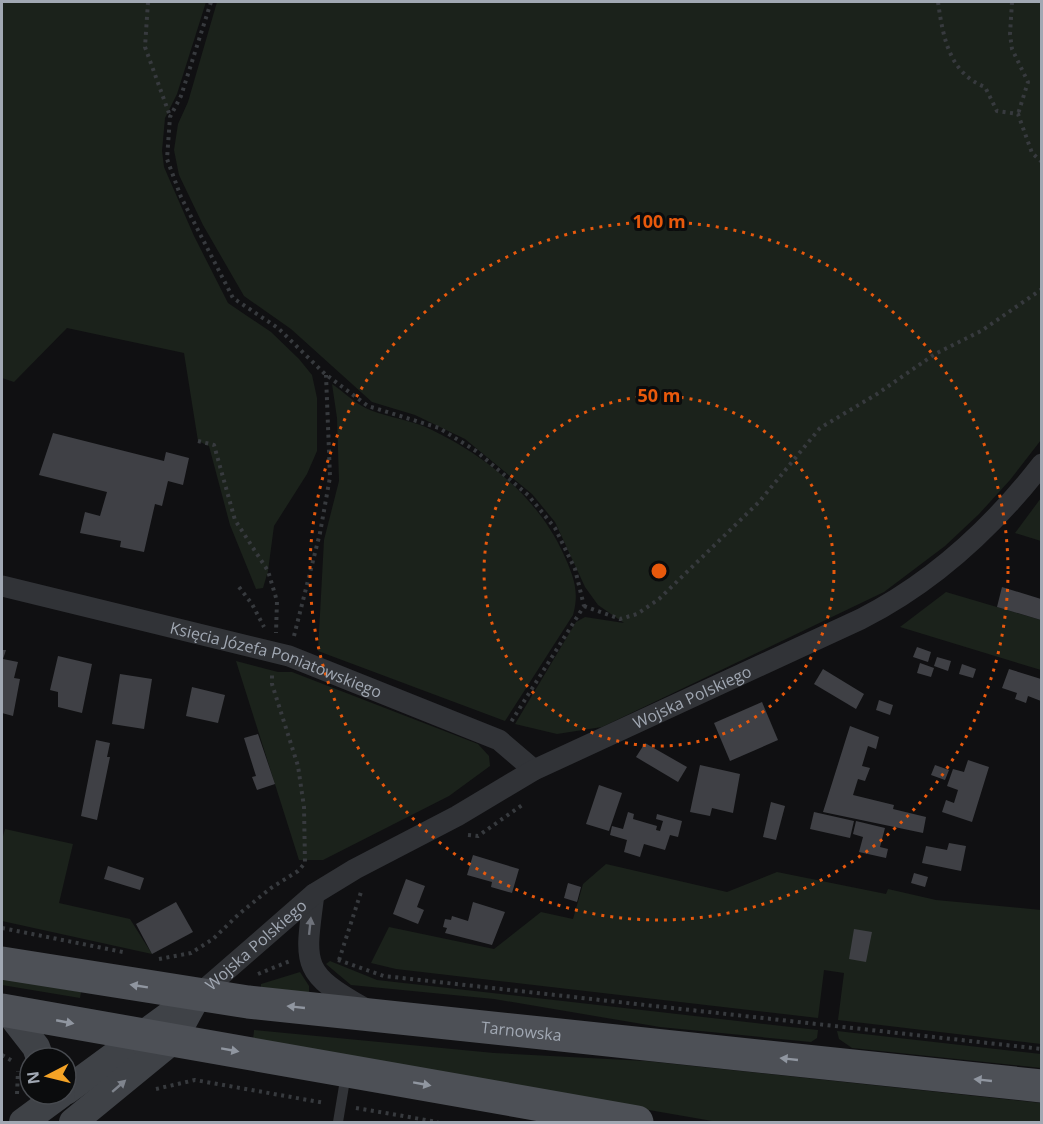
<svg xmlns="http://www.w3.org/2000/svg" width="1043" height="1124" font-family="'Open Sans',sans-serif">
  <rect width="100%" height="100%" fill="#101012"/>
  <!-- green -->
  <g fill="#1b221b">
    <polygon points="2,2 206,2 177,94 165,118 162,151 164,167 194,236 228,303 271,332 299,359 312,375 317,398 317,451 307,474 274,526 268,571 263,588 256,589 230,525 209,446 198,441 184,353 67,328 14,382 2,378"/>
    <polygon points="217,2 1041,2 1041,440 1010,480 979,514 945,546 884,592 602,727 557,734 515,724 576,622 585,617 624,623 598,605 585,587 555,522 532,494 465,439 415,415 372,402 291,329 244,296 203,225 179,175 174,150 178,124 188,102"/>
    <path d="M332,384C344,392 357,405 370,410C390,418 412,420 432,430C486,456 538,498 563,553C573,575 580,591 573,615L505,721L318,651L324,540L339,481L337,418Z"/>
    <polygon points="1041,498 1041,541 1015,533"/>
    <polygon points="946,592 1041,620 1041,670 900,627"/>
    <polygon points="236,661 278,672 292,672 478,744 489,756 490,766 449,796 323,860 299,860"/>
    <polygon points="5,829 73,844 59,903 130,919 152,954 2,921 2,840"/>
    <polygon points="606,864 727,892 777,872 886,894 888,889 936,900 1041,910 1041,1044 838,1020 844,973 824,970 818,1018 396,969 371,963 389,927 494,949 541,912 573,919 583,884"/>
    <polygon points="330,961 377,980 818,1030 817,1038 811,1042 660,1027 494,999 351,985 326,964"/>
    <polygon points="300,972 309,986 309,993 261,989 261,984"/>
    <polygon points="2,978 81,992 80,998 2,985"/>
    <polygon points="254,1030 494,1053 646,1061 1041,1103 1041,1122 718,1122 253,1041"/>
    <polygon points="837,1031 1041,1054 1041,1068 852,1048 839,1039"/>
  </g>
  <!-- building -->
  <g fill="#3f4045">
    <polygon points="53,433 164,461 166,452 189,458 183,485 168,481 162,506 155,504 144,552 120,547 121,541 80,533 85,512 100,516 107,492 39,475"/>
    <polygon points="1002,587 1041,599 1041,620 997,607"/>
    <polygon points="917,647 931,652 928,662 913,657"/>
    <polygon points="2,650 6,650 3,659 18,662 14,678 20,679 13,716 2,713"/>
    <polygon points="58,656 92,664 82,713 58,707 58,692 50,690"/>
    <polygon points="937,657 951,661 948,671 934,666"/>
    <polygon points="920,663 934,668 931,677 917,673"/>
    <polygon points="962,664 976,669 973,678 959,674"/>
    <polygon points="823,669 864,694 856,709 814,684"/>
    <polygon points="1009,669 1041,679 1041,701 1028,696 1026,703 1015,699 1017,693 1002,688"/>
    <polygon points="120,674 152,679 144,729 112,724"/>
    <polygon points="192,687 225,695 218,723 186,716"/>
    <polygon points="879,700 893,705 890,715 876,710"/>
    <polygon points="762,702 778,740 730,761 714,723"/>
    <polygon points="850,726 879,737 876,749 868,746 862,766 870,768 865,781 858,779 853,795 894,805 893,809 926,817 923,833 823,812"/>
    <polygon points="258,734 275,784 257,790 252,777 256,776 244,738"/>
    <polygon points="96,740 110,743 107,757 110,757 97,820 81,816"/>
    <polygon points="645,743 687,767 678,782 636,757"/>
    <polygon points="968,760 989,767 972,822 942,812 946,800 954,803 958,790 947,786 953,769 964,772"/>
    <polygon points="700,765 740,774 733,813 712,808 710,816 690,812"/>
    <polygon points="935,765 949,770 945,780 931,775"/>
    <polygon points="599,785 622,793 609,831 586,824"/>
    <polygon points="771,802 785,806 776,840 763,837"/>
    <polygon points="628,812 634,814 633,819 657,826 656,830 660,831 663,821 656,819 657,814 682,821 678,837 670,835 665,850 644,844 640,857 624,852 627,840 610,835 612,826 623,829"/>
    <polygon points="814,812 854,821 850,838 810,829"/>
    <polygon points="856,821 885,828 880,847 888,849 886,858 859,852 863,837 853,834"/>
    <polygon points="949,843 966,846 961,871 922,863 926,846 947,850"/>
    <polygon points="473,855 519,869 512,893 491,887 492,882 467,875"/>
    <polygon points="108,866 144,878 140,890 104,879"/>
    <polygon points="914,873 928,877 925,887 911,883"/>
    <polygon points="406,879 425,886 417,907 424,910 418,924 393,914"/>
    <polygon points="568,883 581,887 577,902 564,898"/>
    <polygon points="176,902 193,932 152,954 136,924"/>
    <polygon points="473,902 505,912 492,945 445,933 447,928 443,927 445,919 451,920 452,916 468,921"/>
    <polygon points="854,929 872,932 866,962 849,959"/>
  </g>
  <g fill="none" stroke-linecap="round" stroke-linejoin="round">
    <!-- path -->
    <g stroke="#373a3e" stroke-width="4" stroke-dasharray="3 4.5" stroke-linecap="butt">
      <polyline points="148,2 145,47 170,116"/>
      <polyline points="211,2 181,96 170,117 167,159 181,197 233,298 278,328 325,374 368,406 439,428 476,451 528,495 555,528 575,569 584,606 511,722"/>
      <path d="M938,2C943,37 949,73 985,87L997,111L1018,114L1032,153L1042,162"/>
      <polyline points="1012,2 1010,34 1012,49 1028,82 1018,114"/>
      <polyline points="198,441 214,445 235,520 268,571 277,601 276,633"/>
      <polyline points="239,587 252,604 264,627"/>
      <polyline points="584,606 620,619 637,614 659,599 759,502 820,428 877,394 935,354 981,331 1042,289"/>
      <polyline points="294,636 320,533 330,477 326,375"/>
      <polyline points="468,835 478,836 525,803"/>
      <polyline points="2,928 123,952"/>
      <polyline points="159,959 191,953 213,939 239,914 271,888 298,871 305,863 304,807 298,766 272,684 272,672"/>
      <polyline points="338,960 384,976 1042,1049"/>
      <polyline points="339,960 361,892"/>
      <polyline points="258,974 290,961"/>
      <polyline points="2,1055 14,1062"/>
      <polyline points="156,1089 195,1080 325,1103"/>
      <polyline points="17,1094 18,1071"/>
      <polyline points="356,1108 438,1122"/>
    </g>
    <!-- lane -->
    <polyline stroke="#313337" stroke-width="10" points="338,1122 346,1074"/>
    <!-- street -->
    <g stroke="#313337" stroke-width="21">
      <path id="s1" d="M2,586L289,656L499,740L534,770"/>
      <path d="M314,894C305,964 300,972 364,1008"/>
      <path id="s2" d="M197,996L314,894L355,869L457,816L534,770L861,619C932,583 993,527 1042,464"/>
    </g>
    <!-- secondary -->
    <g stroke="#3f4247" stroke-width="28">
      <polyline points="8,1011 36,1047 40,1058"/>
      <polyline points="66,1091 193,998"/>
      <polyline points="23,1122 61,1094"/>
      <polyline points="73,1122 173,1040 197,996"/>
    </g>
    <!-- primary -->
    <g stroke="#4d5056" stroke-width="33">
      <path id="s3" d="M2,963L248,1002L1042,1086"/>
      <polyline points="2,1010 637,1122"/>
    </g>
  </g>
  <!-- one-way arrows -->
  <defs><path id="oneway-solid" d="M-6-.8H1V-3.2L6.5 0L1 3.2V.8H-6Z" transform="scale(1.5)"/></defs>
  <use fill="#6f737b" href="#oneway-solid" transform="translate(310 926) rotate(-84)"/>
  <g fill="#9096a0">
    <use href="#oneway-solid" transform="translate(139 986) rotate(-171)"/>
    <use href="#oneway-solid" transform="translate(296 1007) rotate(-174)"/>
    <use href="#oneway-solid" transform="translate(65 1022) rotate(11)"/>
    <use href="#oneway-solid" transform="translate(230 1050) rotate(10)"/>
    <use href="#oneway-solid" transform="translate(789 1059) rotate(-174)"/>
    <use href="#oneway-solid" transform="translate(983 1080) rotate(-174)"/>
    <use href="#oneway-solid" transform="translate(422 1084) rotate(10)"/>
  </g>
  <use fill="#7f848d" href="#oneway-solid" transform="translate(119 1086) rotate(-41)"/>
  <!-- distance rings -->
  <g fill="none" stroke="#e8590c" stroke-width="3" stroke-dasharray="3 6">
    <circle cx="659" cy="571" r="175"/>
    <circle cx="659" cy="571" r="349"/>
  </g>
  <g text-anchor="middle" stroke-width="6" stroke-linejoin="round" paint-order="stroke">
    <!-- street labels -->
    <g font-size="16" fill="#a1a8b3" stroke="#0b0c0d">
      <text dy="6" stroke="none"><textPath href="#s1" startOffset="284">Księcia Józefa Poniatowskiego</textPath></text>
      <text dy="6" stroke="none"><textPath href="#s2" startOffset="582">Wojska Polskiego</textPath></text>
      <text dy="6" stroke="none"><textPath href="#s2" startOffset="78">Wojska Polskiego</textPath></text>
      <text dy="6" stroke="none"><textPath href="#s3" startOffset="524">Tarnowska</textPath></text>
    </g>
  </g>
  <circle cx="659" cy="571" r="9" fill="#e8590c" stroke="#0b0c0d" stroke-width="3"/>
  <g font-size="18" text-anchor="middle" font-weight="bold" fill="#e8590c" stroke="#0b0c0d" stroke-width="6" stroke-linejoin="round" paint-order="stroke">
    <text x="659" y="228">100 m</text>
    <text x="659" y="402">50 m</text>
  </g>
  <!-- border -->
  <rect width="1043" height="1124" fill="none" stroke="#a1a8b3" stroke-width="6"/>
  <!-- north arrow -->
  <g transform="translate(48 1076) rotate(263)"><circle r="28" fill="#0b0c0d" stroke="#474a4f" stroke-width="1.5"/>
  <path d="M0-4.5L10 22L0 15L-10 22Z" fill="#f4a326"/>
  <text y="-9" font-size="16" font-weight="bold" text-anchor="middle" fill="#a1a8b3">N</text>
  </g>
</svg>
